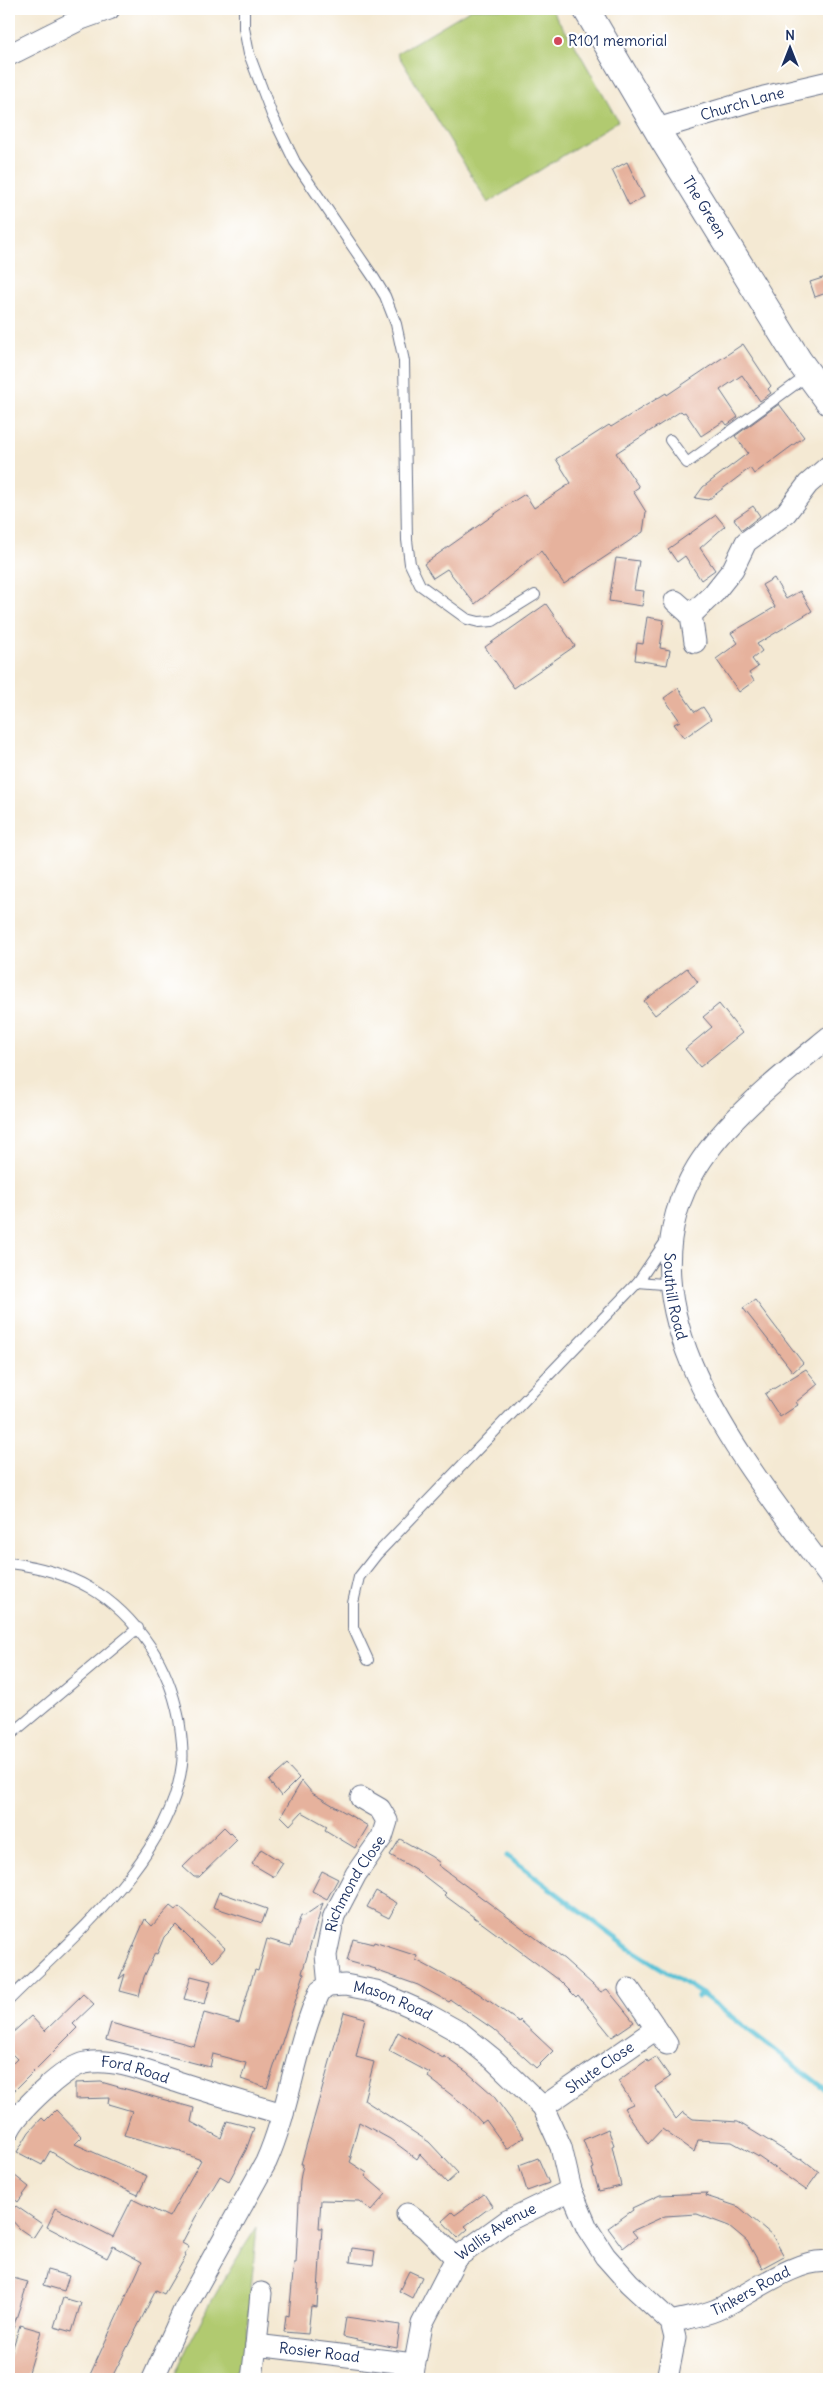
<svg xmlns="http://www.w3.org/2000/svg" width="838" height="2388" font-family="Delius,sans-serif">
  <rect width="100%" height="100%" fill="#fff"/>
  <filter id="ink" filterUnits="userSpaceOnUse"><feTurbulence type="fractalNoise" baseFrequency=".02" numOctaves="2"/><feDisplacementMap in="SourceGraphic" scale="10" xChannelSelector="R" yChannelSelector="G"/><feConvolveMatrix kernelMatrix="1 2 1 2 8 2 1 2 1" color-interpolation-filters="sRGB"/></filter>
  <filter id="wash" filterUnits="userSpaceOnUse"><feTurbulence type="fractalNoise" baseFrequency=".0096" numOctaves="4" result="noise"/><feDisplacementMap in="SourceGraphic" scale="20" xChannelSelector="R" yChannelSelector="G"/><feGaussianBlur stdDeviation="1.12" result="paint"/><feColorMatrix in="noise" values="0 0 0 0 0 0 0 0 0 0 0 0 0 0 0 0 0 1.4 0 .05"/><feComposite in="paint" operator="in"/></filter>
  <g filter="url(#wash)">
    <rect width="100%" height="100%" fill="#f4e9d3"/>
    <!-- green -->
    <g fill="#b1ca70" stroke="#667c67">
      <polygon points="471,9 551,9 576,47 618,121 488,203 397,53"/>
      <path d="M257,2227L245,2349L240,2379H173C196,2325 225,2276 257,2227Z"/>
    </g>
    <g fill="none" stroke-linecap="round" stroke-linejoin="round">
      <!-- stream -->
      <g stroke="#59c1d5" stroke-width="5">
        <polyline points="507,1856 629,1948 702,1994 698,1997"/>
        <polyline points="702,1994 829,2092"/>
      </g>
    </g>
    <g id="blocks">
      <!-- building -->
      <g fill="#e6b29d">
        <polygon points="627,162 644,197 629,205 612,170"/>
        <polygon points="829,276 829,292 815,297 810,282"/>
        <polygon points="743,344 771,386 768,389 771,393 760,401 742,375 720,390 738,417 727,425 724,421 701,436 685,412 683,413 681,411 616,453 639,487 633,491 646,512 643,532 564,584 541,551 475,604 447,569 433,578 424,564 509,504 525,494 534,508 571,483 556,459 609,425 611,427 666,393 667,395"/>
        <polygon points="779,404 804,437 754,474 750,468 708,500 695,498 703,487 748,453 735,436"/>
        <polygon points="753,506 760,516 742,530 734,519"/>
        <polygon points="716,515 725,526 700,548 715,570 701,580 685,556 677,562 668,549"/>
        <polygon points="616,558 639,561 634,590 644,591 642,606 609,601"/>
        <polygon points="774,578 786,599 800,591 812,611 757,644 762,651 752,659 758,667 749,673 754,681 739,692 716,659 738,643 731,633 775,607 762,585"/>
        <polygon points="546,604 575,646 514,688 485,647"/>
        <polygon points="647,617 664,620 660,648 670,650 667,665 635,660 637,643 643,644"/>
        <polygon points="678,688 695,712 703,707 711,719 684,738 674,724 680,721 664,698"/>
        <polygon points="687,968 698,982 655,1015 644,1001"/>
        <polygon points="719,1004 742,1033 700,1067 685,1049 712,1027 703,1017"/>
        <polygon points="755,1300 803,1363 793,1372 743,1308"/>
        <polygon points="806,1369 818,1384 796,1402 798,1405 780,1417 765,1394"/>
        <polygon points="287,1765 299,1778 281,1796 269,1781"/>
        <polygon points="302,1781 312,1793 368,1826 355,1848 325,1830 327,1826 302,1812 290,1825 281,1816"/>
        <polygon points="224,1827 237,1840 199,1877 194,1877 183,1867"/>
        <polygon points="400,1839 432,1857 440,1863 438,1865 564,1959 601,1992 607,1989 634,2022 612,2037 578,1995 576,1997 559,1980 444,1895 446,1893 415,1869 390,1855"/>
        <polygon points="261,1849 283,1863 274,1877 252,1864"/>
        <polygon points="322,1871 338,1879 327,1899 312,1891"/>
        <polygon points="376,1891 397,1903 389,1918 367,1907"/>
        <polygon points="219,1892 267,1909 262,1923 213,1907"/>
        <polygon points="323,1903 302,1973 304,1974 296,1999 267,2088 241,2079 246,2063 213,2054 210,2067 106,2040 111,2023 194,2046 204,2013 239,2023 251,1981 255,1970 258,1971 267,1939 291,1946 301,1915 304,1916"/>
        <polygon points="170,1906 175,1910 179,1907 225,1948 213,1962 176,1925 164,1937 157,1954 155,1953 144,1977 139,1996 120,1991 125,1974 119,1979 145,1919 152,1926"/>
        <polygon points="353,1939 373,1944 374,1942 417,1956 416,1960 478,1993 519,2022 520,2020 553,2051 536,2068 493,2029 451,2000 449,2002 418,1985 375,1970 376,1969 347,1961"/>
        <polygon points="191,1976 211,1981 205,2004 184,1999"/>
        <polygon points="83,1994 94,2004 73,2024 77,2028 9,2096 9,2067 17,2059 9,2051 9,2036 31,2016 45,2031"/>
        <polygon points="344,2012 365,2018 356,2057 374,2062 364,2100 429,2142 458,2173 447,2183 420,2154 417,2159 390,2139 359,2122 350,2157 352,2157 350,2162 367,2173 365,2176 386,2194 371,2211 359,2201 321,2200 319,2228 322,2228 317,2307 311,2306 308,2334 284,2332 286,2315 289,2316 294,2263 296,2263 300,2180 303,2164 301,2164"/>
        <polygon points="398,2032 443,2058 444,2056 467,2072 492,2094 524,2137 507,2149 486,2120 482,2123 467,2107 428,2077 430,2073 389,2051"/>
        <polygon points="656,2057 670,2077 655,2087 676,2119 683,2112 693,2119 738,2122 800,2160 801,2158 819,2172 806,2190 757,2156 732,2142 698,2140 694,2152 662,2129 648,2144 624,2108 633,2104 618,2081 647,2060 648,2062"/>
        <polygon points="101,2082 194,2108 191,2122 221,2138 227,2121 254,2128 246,2150 229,2181 220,2176 195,2218 182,2243 189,2247 184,2255 186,2256 164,2294 156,2290 111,2379 88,2379 142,2262 113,2246 107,2258 47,2227 56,2208 113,2237 132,2199 169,2217 201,2160 180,2152 180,2151 124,2135 132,2111 108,2104 109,2098 75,2099 75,2083"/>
        <polygon points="56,2110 82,2137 75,2144 147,2176 138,2195 76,2167 50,2151 42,2165 17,2152 29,2132 42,2118 45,2121"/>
        <polygon points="608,2129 614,2145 612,2146 621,2186 599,2191 592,2169 594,2168 583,2140"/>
        <polygon points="538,2158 549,2183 527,2191 519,2165"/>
        <polygon points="9,2171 29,2187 18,2202 9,2195"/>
        <polygon points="707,2193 706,2196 739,2207 772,2235 784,2256 762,2268 747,2241 729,2226 697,2214 665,2216 632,2231 637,2237 623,2248 608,2228 633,2210 632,2208 660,2195"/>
        <polygon points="484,2194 492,2206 465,2226 468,2229 458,2238 442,2221 452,2212 455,2215"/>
        <polygon points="16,2206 42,2224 33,2238 20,2229 9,2217 9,2213"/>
        <polygon points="352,2248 375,2251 373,2265 350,2262"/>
        <polygon points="47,2270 69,2276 64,2291 43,2285"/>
        <polygon points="409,2271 422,2277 412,2298 399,2291"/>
        <polygon points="13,2278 28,2282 13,2328 9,2327 9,2292"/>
        <polygon points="63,2298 81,2303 72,2332 54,2327"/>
        <polygon points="346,2317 400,2325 397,2348 343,2337"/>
        <polygon points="20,2325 41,2331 27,2379 9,2379 9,2360"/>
      </g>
    </g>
  </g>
  <g filter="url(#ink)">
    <use href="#blocks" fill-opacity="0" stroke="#677087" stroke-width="1"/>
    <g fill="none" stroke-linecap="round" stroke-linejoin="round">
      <defs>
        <g id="service">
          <polyline points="244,9 244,28 249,54 272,115 295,162 374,278 385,296 396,324 404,361 407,540 410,564 420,585 467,619 479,622 493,621 535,595"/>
          <polyline points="670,440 687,463 808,375"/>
          <polyline points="638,1282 663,1284 671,1287"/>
          <path d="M9,1563C70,1570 115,1594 150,1646C164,1667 174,1694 179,1719C181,1734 184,1750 182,1764C171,1858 72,1937 9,2000"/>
          <polyline points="368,1660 353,1627 353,1603 359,1577 377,1554 638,1282 668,1238"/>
          <polyline points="9,1736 138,1628"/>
        </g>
        <g id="minor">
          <polyline points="9,55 81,19 109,9"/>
          <path id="s1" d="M657,129L764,97L829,82"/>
          <polyline points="675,601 691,615 714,593 733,569 746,542 786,513 808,484 829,466"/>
          <polyline points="691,615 695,642"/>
          <path id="s2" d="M829,1037C785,1073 727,1118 697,1167C610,1308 749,1467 829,1576"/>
          <path id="s3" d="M329,1986L326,1955L334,1916L356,1874L382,1837L387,1821L380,1809L361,1798"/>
          <polyline points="629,1989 667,2044"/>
          <path id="s4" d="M543,2107L656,2029"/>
          <path id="s5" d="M9,2130C18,2112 65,2066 85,2063C116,2057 152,2074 181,2083C215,2094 249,2104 283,2114"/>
          <polyline points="407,2214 426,2228 456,2258"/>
          <path id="s6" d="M671,2322C686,2318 702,2316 716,2310C747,2297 796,2257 829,2262"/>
          <polyline points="256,2345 261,2293"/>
          <path id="s7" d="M153,2379L184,2310L266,2162C290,2108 295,2046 320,1991L329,1986L345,1985L376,1991L423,2012L461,2033L493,2059L543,2107L561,2147L571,2190L587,2228L605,2256L629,2283L671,2322L675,2338L667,2379"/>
          <path id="s8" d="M252,2379L256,2345L414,2364"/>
          <path id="s9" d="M412,2379L422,2324L456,2258L507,2221L571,2190"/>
        </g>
        <g id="tertiary">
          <path id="s10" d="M586,9L663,140L799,361L829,402"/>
        </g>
      </defs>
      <!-- service casing -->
      <use href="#service" stroke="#677087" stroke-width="12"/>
      <!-- minor casing -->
      <use href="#minor" stroke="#677087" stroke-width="23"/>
      <!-- tertiary casing -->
      <use href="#tertiary" stroke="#677087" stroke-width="28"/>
      <!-- service -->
      <use href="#service" stroke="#fff" stroke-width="10"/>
      <!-- minor -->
      <use href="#minor" stroke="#fff" stroke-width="21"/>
      <!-- tertiary -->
      <use href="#tertiary" stroke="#fff" stroke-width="26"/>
    </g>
  </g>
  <!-- markers -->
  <circle fill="#d1495b" stroke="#fff" stroke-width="2" cx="558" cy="41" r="5"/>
  <g text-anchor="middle" stroke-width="4.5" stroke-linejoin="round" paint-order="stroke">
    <!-- poi labels -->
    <g font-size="15" fill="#1b2f5e" stroke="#fff" text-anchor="start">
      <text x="568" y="46">R101 memorial</text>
    </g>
    <!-- street labels -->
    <g font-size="15" fill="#1b2f5e" stroke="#fff">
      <text dy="5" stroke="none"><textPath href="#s1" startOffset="89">Church Lane</textPath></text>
      <text dy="5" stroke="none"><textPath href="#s10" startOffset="231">The Green</textPath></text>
      <text dy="5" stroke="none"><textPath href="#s2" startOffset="321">Southill Road</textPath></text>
      <text dy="5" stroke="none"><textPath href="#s3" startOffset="109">Richmond Close</textPath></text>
      <text dy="5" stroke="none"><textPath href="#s7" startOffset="501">Mason Road</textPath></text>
      <text dy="5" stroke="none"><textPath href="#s4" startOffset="69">Shute Close</textPath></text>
      <text dy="5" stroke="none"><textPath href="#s5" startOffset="154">Ford Road</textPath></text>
      <text dy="5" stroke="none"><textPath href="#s9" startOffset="178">Wallis Avenue</textPath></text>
      <text dy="5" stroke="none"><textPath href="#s6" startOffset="86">Tinkers Road</textPath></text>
      <text dy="5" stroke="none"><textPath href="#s8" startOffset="98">Rosier Road</textPath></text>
    </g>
  </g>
  <!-- margin -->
  <rect width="838" height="2388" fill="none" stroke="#fff" stroke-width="30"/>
  <!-- north arrow -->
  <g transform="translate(790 48)" stroke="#ffffff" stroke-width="4" paint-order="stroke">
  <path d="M0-4L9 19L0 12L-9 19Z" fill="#1b2f5e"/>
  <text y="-8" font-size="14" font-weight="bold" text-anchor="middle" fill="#1b2f5e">N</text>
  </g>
</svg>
